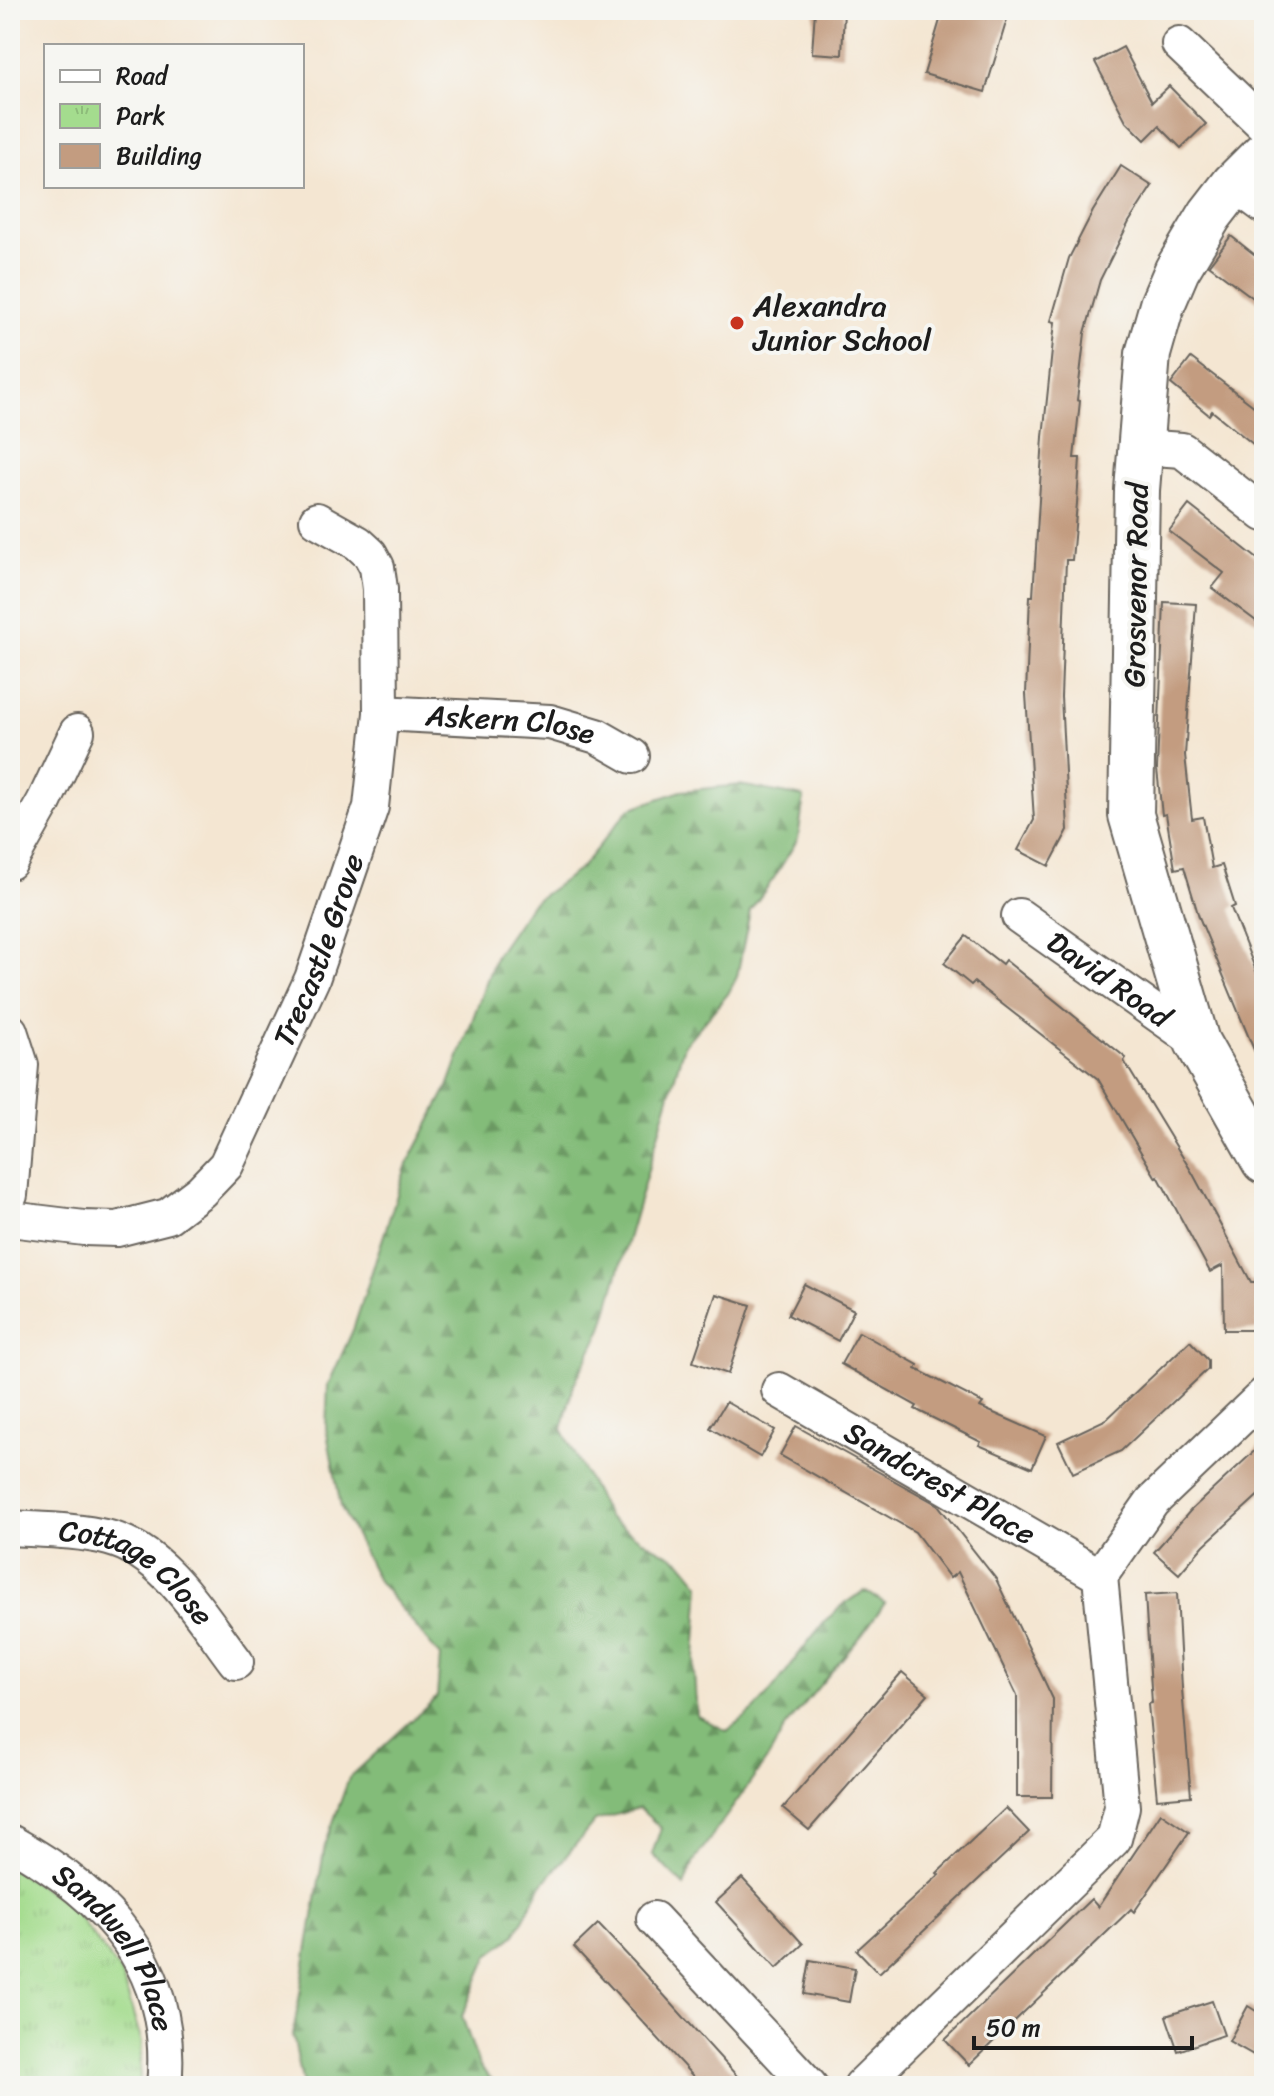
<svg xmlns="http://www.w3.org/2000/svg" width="1274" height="2096" font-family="Sriracha,sans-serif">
  <defs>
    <pattern id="forest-firs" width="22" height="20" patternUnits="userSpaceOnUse" patternTransform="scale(2)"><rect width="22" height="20" fill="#83bc79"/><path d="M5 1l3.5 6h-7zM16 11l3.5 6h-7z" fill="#6a9862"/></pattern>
    <pattern id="park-tufts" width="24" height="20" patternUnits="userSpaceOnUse" patternTransform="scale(2)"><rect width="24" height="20" fill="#a4dc8e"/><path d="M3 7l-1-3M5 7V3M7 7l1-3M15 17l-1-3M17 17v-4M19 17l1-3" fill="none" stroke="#8dbc7a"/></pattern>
  </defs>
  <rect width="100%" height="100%" fill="#f6f6f2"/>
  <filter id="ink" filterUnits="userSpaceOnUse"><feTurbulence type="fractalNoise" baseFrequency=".0125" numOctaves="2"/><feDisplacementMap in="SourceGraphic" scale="16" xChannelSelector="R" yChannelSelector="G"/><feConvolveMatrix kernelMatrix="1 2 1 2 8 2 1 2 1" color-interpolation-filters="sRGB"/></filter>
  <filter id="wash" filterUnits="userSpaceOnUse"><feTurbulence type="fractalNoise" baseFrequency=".006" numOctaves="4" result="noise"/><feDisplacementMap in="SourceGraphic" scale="32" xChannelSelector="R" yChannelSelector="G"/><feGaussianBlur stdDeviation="1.8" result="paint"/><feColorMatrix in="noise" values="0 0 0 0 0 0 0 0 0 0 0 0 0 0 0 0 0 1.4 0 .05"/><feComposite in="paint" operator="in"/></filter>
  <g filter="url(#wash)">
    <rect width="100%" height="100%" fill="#f4e6d2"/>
    <!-- forest -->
    <path fill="url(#forest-firs)" stroke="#506c4a" stroke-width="2" d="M740,785L804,797L798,839L774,878L750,911L737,977L728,994L684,1045L602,1329L574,1384L562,1429L608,1517L643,1541L681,1561L700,1584L694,1672L697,1716L727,1731C737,1723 748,1716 756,1708C794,1670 815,1616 865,1591L885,1603L862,1635L786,1726L768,1758L694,1861L684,1886L652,1854L661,1828L639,1808L595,1821L542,1885L514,1936L489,1955L462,2016L479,2066L498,2086H303L293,2035L325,1845L349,1778L437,1697L440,1656L378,1581L341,1507L326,1428L328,1385L353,1330L406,1167L448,1087L496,955L531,904L581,868L629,809L681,791Z"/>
    <!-- park -->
    <polygon fill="url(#park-tufts)" stroke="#607c55" stroke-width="2" points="10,1868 68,1903 121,1973 142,2043 139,2086 10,2085"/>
    <g id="blocks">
      <!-- building -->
      <g fill="#c39c80">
        <polygon points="815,10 844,10 842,55 812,53"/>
        <polygon points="943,10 988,10 1008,16 985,92 924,74"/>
        <polygon points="1123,47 1152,102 1169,86 1206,124 1181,148 1159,126 1145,140 1126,121 1095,62"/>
        <polygon points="1121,166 1152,186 1129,222 1100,280 1085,333 1077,400 1080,401 1074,458 1080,458 1077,503 1072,560 1066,560 1061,697 1068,830 1049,866 1018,850 1034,820 1026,694 1030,596 1033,596 1043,437 1055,322 1051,321 1069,258 1093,211"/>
        <polygon points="1231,236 1264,262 1264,306 1209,265"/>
        <polygon points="1191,358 1264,414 1264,453 1212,411 1209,415 1171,384"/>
        <polygon points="1189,505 1264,564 1264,627 1212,588 1224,573 1169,531"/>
        <polygon points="1164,602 1196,604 1185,755 1192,819 1203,817 1212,868 1222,865 1235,906 1231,908 1264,991 1264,1074 1199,917 1184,867 1175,869 1166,814 1162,815 1157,769"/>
        <polygon points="966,936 1002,964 1005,960 1126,1058 1124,1061 1193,1174 1251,1282 1257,1282 1257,1330 1224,1330 1223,1265 1210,1272 1158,1176 1156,1178 1098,1079 974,982 971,985 944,963"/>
        <polygon points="804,1284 854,1310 838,1341 788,1315"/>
        <polygon points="716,1294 751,1305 728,1374 693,1362"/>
        <polygon points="859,1332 918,1365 916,1369 983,1403 980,1407 1046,1436 1032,1468 979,1445 981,1442 915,1409 917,1406 841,1364"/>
        <polygon points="1190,1341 1208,1360 1208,1369 1121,1451 1073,1473 1058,1442 1107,1419"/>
        <polygon points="726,1402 775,1430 760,1457 710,1428"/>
        <polygon points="796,1426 938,1505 996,1579 1053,1699 1052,1797 1017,1797 1017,1695 958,1572 950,1578 915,1532 780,1455"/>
        <polygon points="1264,1442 1264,1490 1204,1545 1179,1574 1154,1552 1191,1510"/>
        <polygon points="1177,1593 1182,1689 1191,1796 1157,1799 1148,1704 1152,1703 1145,1595"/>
        <polygon points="902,1672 928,1694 809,1830 783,1808"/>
        <polygon points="1006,1808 1029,1832 879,1973 857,1950 939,1875 937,1873"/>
        <polygon points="1161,1813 1189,1832 1134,1912 1131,1909 969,2065 945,2040 1091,1899 1098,1907"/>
        <polygon points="742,1878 803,1944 777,1968 716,1902"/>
        <polygon points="598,1924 633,1961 746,2086 702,2086 574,1947"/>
        <polygon points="810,1960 855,1968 849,2002 804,1994"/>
        <polygon points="1212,2001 1224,2035 1178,2051 1166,2016"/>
        <polygon points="1248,2006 1264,2016 1264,2061 1229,2041"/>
      </g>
    </g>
  </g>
  <g filter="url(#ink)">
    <use href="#blocks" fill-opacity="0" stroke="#68635c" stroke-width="2"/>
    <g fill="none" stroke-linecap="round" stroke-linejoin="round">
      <defs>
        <g id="street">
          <polyline points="1179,44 1264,125"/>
          <polyline points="1234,184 1264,206"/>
          <polyline points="1140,447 1182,450 1264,514"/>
          <path id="s1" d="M381,713L550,722L597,736L632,756"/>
          <polyline points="10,862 44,802 77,732"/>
          <path id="s2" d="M1019,916L1197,1042"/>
          <polyline points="10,1031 21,1065 10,1195"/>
          <path id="s3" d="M10,1219L84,1228L117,1229L168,1216L201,1191L226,1165L312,979L371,807L381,713L380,589L377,567L370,554L358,543L317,520"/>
          <path id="s4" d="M779,1390L1100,1576"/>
          <path id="s5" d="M10,1528C43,1530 77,1530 109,1538C165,1552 203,1619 236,1662"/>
          <path id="s6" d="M10,1842C107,1895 176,1968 164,2086"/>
          <polyline points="654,1919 810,2086"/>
          <polyline points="861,2086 1114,1839 1122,1807 1100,1576 1152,1502 1264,1395"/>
        </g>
        <polyline id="secondary" points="1264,154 1234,184 1210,215 1177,270 1162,305 1148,354 1137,490 1131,815 1197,1042 1264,1161"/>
      </defs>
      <!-- street casing -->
      <use href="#street" stroke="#68635c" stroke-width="38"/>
      <!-- secondary casing -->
      <use href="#secondary" stroke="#68635c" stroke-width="48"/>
      <!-- street -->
      <use href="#street" stroke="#fff" stroke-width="34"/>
      <!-- secondary -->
      <use href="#secondary" stroke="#fff" stroke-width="44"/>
    </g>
  </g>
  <!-- markers -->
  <circle fill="#c8321e" stroke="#f6f6f2" stroke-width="3" cx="737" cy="323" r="8"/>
  <g text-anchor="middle" stroke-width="8" stroke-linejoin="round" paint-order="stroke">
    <!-- poi labels -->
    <g font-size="30" fill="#1c1c1c" stroke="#f6f6f2" text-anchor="start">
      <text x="753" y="316">Alexandra<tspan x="753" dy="34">Junior School</tspan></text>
    </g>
    <!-- street labels -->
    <g font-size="30" fill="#1c1c1c" stroke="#f6f6f2">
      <text transform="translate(1136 585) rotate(-89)" y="10">Grosvenor Road</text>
      <text dy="10" stroke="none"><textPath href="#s1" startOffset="130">Askern Close</textPath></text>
      <text dy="10" stroke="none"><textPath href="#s3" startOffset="472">Trecastle Grove</textPath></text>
      <text dy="10" stroke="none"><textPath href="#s2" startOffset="110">David Road</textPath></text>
      <text dy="10" stroke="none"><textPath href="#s4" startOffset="186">Sandcrest Place</textPath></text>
      <text dy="10" stroke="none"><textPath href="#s5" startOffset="140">Cottage Close</textPath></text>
      <text dy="10" stroke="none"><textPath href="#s6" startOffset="154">Sandwell Place</textPath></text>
    </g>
  </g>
  <!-- margin -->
  <rect width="1274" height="2096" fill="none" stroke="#f6f6f2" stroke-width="40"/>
  <!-- legend -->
  <rect x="44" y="44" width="260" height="144" fill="#f6f6f2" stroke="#9f9f9c" stroke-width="2"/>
  <rect x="60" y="70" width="40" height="12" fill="#ffffff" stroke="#9f9f9c" stroke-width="2"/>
  <text x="116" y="84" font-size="24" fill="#1c1c1c">Road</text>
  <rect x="60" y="104" width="40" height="24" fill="url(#park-tufts)" stroke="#9f9f9c" stroke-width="2"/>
  <text x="116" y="124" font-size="24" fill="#1c1c1c">Park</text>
  <rect x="60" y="144" width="40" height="24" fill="#c39c80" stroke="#9f9f9c" stroke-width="2"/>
  <text x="116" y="164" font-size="24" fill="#1c1c1c">Building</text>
  <!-- scale -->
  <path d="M974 2036v12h218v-12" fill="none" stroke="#1c1c1c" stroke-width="4"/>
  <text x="986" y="2036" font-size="24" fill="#1c1c1c" stroke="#f6f6f2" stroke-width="6" paint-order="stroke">50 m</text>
</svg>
